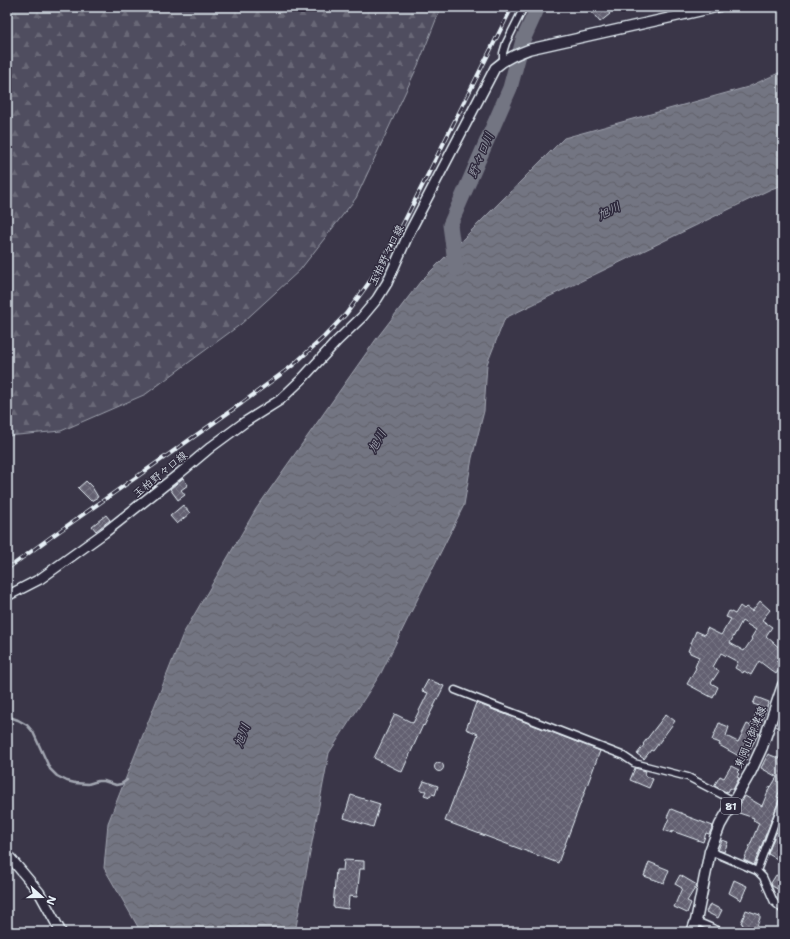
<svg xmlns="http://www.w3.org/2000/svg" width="790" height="939" font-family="'Shantell Sans','Klee One',sans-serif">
  <defs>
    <pattern id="forest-firs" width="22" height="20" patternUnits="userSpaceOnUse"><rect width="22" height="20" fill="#504e5f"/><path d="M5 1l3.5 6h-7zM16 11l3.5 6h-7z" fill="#696877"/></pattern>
    <pattern id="water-waves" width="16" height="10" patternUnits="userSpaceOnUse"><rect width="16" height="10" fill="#737482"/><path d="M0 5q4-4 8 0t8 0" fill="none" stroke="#5f6069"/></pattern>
    <pattern id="building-cross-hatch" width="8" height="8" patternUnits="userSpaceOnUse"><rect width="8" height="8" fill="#636171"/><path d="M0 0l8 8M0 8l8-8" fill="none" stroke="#797886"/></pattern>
  </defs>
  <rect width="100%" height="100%" fill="#3a3648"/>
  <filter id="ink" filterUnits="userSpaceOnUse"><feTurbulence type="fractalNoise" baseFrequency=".025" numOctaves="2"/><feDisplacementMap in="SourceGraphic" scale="8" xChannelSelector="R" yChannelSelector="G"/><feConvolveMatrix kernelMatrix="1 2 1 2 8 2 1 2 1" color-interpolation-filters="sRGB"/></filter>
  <g filter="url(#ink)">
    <!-- forest -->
    <polygon fill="url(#forest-firs)" stroke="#9ca0ac" points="7,7 441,7 419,63 356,198 300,270 241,324 146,394 61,431 7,436"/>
    <!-- water -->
    <polygon fill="url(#water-waves)" stroke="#a2a6b1" points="783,71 783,185 771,189 505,318 487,364 484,411 472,458 464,505 381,673 329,753 295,932 141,932 104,868 108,823 183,634 256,509 377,338 420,282 564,138 748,87"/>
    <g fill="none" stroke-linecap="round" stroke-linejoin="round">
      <!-- stream -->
      <polyline stroke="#a2a6b1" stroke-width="2.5" points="7,716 18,720 27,725 33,732 50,769 57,776 67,781 75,783 88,784 98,781 104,781 116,785 121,784 127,780"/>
      <!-- river -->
      <polyline stroke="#737482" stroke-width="15" points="456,269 450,225 510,88 523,40 538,7"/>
    </g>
    <!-- building -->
    <g fill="url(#building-cross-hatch)" stroke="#e8f1f8" fill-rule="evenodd">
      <polygon points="594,7 605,7 610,14 600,22 590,10"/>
      <polygon points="183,478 188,485 181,490 185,495 178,500 170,489"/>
      <polygon points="86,481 92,487 98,497 91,501 78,488"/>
      <polygon points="183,505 190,513 177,524 170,516"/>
      <polygon points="106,515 110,520 96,531 92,526"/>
      <path d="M760,601L770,610L762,620L772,627L766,636L783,651V654L776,661L782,666L776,674L759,661L751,675L744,671L743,673L735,668L738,662L721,653L713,667L719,671L711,683L718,687L713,698L687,684L696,668L695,667L699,657L690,653V652L688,651L696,631L705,635L707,628L721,635L731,619L726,617L729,611L735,614L740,606L744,609L746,607L752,611ZM742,621L756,630L751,638L752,639L744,651L730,643Z"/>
      <polygon points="428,680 429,681 430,680 444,686 424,726 423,725 402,772 374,758 395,714 413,723 428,693 422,691"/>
      <polygon points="756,697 769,702 757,732 759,733 748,753 749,754 746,760 719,745 720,743 712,740 719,723 729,727 726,736 738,742 747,724 751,726 759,706 753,704"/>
      <polygon points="476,703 600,751 558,863 445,821 478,734 466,729"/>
      <polygon points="666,714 675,721 653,751 651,750 644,759 637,754 644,745 643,744"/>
      <polygon points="768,754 783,760 783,783 777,797 780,798 754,865 744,860 759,823 753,820 754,818 736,812 745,796 762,806 770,786 771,787 777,777 761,768"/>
      <circle cx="439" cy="767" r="4.5"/>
      <polygon points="731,766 739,770 737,772 739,774 737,777 739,778 733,790 730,788 728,792 726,791 726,792 714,786 720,776 724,778"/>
      <polygon points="635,768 646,771 644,775 653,779 649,788 630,780"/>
      <polygon points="424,781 438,786 435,795 432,794 430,797 424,795 426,791 420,790"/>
      <polygon points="351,795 380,804 373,827 344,818"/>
      <polygon points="671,809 686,815 686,816 713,826 709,834 706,833 703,842 672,831 672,833 664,830 669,818 667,817"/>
      <polygon points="776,832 783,835 783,862 768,854"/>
      <polygon points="722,840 728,842 724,852 718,850"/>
      <polygon points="344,860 364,861 364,869 360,869 357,897 349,896 348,909 333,907 336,870 343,870"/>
      <polygon points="649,862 669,870 664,883 644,876"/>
      <polygon points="680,875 697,885 687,901 691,903 687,913 674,907 682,888 675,884"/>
      <polygon points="776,875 783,878 783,892 772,886 771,883"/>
      <polygon points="734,880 747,886 741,900 729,893"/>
      <polygon points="710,904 722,910 718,918 706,912"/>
      <polygon points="746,910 760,915 760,918 756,929 749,928 742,926 743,924 741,923"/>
    </g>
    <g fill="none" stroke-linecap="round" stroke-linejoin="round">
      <defs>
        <g id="street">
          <polyline points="503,61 503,53 506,43 524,7"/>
          <polyline points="455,690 622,755 634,763 688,777 734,801"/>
          <polyline points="710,851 757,871 763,877 774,902 783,910"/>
          <polyline points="757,871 783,801"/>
          <polyline points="696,921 722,932"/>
        </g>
        <g id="secondary">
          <path d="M7,596L40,579L104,533L180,473L211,447L245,422L280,400L301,380L337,341L362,317L377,299L387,283L409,233L495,68C506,58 517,54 530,49L718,7"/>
          <polyline points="7,854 39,892 61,932"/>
        </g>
        <polyline id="primary" points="692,932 696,921 710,851 720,825 751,771 762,747 783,685"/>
      </defs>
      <!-- street casing -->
      <use href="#street" stroke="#e8f1f8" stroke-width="9"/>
      <!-- secondary casing -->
      <use href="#secondary" stroke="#e8f1f8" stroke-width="12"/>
      <!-- primary casing -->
      <use href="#primary" stroke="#e8f1f8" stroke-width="13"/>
      <!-- street -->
      <use href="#street" stroke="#2f2a3d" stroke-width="6"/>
      <!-- secondary -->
      <use href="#secondary" stroke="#2f2a3d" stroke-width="9"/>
      <!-- primary -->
      <use href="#primary" stroke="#2f2a3d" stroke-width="10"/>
      <defs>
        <polyline id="rail" points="7,569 51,537 242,403 292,366 324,337 346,314 368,284 397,236 512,7"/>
      </defs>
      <!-- rail casing -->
      <use href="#rail" stroke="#e8f1f8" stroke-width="4"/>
      <!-- rail -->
      <use href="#rail" stroke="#2f2a3d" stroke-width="2.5" stroke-dasharray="8" stroke-linecap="butt"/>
    </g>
  </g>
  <g text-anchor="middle" stroke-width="3" stroke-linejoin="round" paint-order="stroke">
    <!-- shield labels -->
    <rect fill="#2f2a3d" stroke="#b0b5c0" stroke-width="1" x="721" y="798" width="20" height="16" rx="3"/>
    <g font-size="10" font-weight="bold" fill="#e8f1f8">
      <text x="731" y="810">81</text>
    </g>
    <!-- street labels -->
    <g font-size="11" fill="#e8f1f8" stroke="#2f2a3d">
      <text transform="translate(386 255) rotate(-64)" y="4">玉柏野々口線</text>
      <text transform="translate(160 474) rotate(-39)" y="4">玉柏野々口線</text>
      <text transform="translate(750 737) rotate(-68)" y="4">東岡山御津線</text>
    </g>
    <!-- water labels -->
    <g font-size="12" font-style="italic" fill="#aeb2bd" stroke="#2f2a3d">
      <text transform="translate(481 155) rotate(-67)" y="4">野々口川</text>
      <text transform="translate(609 211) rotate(-26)" y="4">旭川</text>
      <text transform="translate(377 441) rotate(-60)" y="4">旭川</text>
      <text transform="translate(242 735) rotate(-69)" y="4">旭川</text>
    </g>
  </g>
  <!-- margin -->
  <rect width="790" height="939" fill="none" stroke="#2f2a3d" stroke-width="24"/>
  <rect x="12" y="12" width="766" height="915" fill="none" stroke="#e8f1f8" stroke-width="1.5" filter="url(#ink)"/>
  <!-- north arrow -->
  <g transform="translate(42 897) rotate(111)" stroke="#2f2a3d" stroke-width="3" paint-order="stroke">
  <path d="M0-3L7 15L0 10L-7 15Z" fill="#e8f1f8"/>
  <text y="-6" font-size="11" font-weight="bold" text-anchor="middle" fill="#e8f1f8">N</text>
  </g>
</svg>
